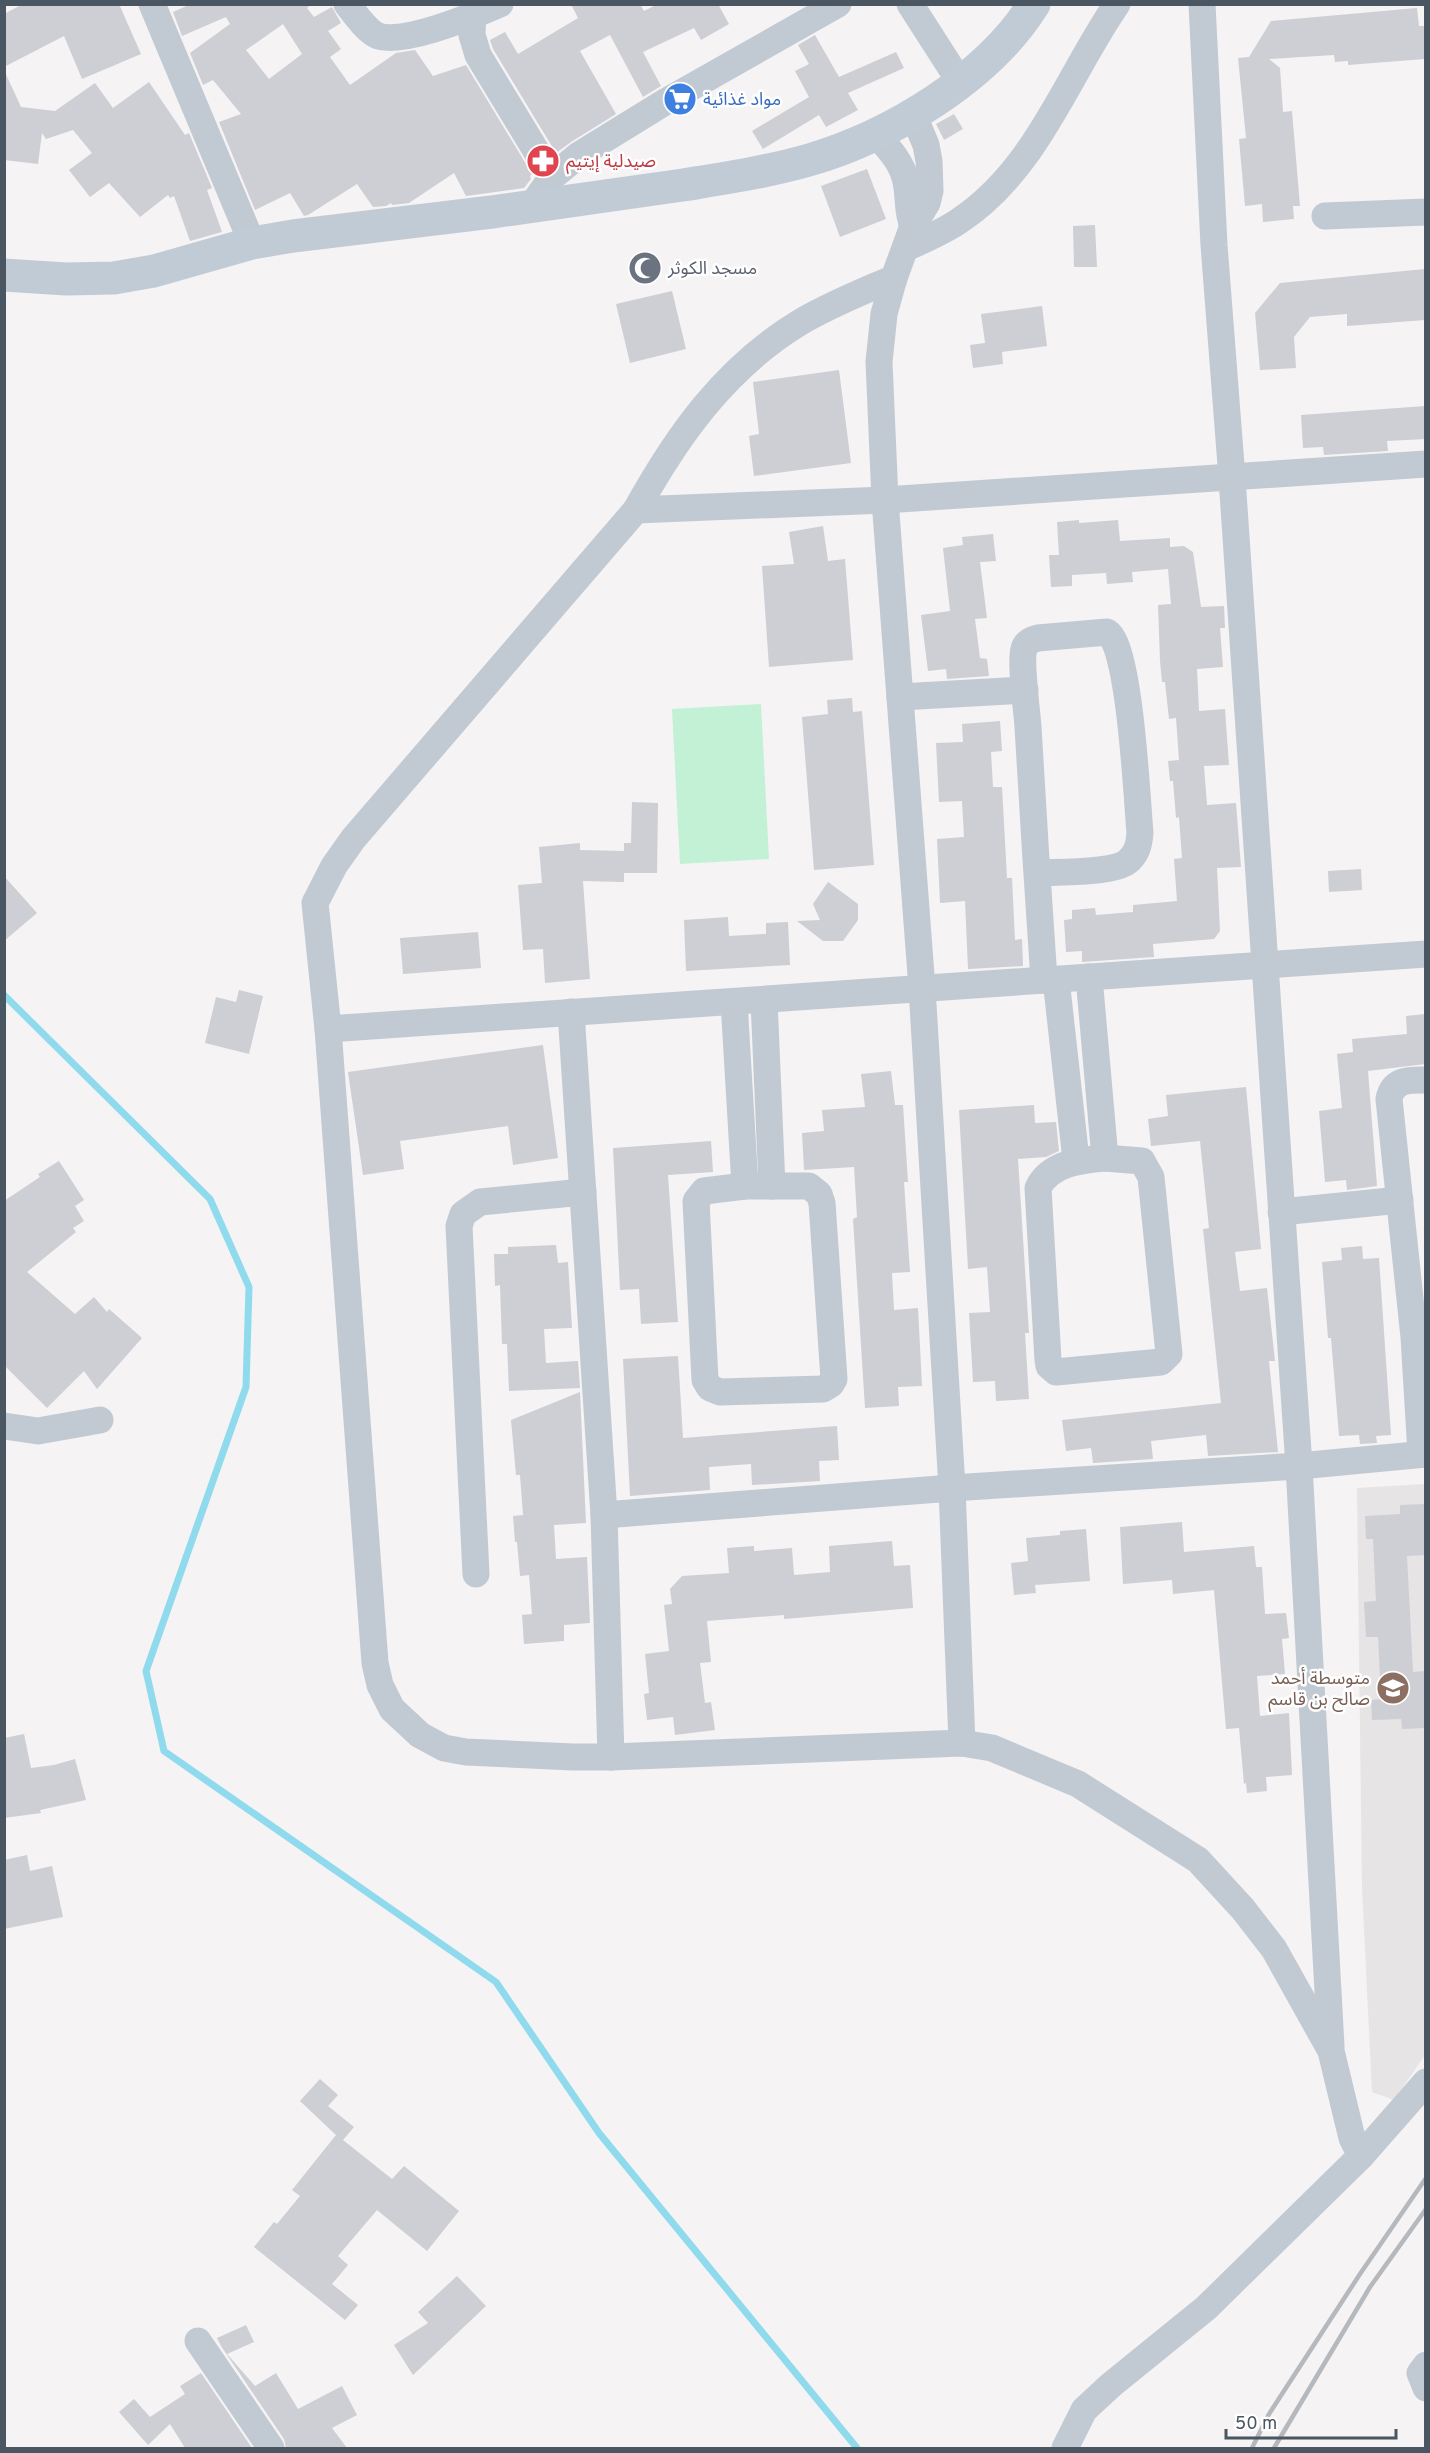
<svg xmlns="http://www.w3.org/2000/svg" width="1430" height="2453" font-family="Overpass,'Noto Sans Arabic',sans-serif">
  <rect width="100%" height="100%" fill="#f5f3f3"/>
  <!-- education -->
  <polygon fill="#e6e4e5" points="1425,1484 1425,2055 1394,2100 1372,2092 1362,1888 1357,1488"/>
  <!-- green -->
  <polygon fill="#c3f1d5" points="761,704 769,859 680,864 672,709"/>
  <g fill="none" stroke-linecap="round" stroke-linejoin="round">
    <!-- stream -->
    <polyline stroke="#90daee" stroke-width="7" points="4,995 210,1199 249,1287 246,1387 146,1671 164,1751 496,1982 599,2133 857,2448"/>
  </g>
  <!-- building -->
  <g fill="#cdcfd5" fill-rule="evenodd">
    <polygon points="23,4 119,4 141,54 82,79 64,36 4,67 4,14"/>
    <path d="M191,4H312L307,8L314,17L332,7L341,23L328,31L341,49L330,57L350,85L396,53L415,50L433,76L466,65L532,174L530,176L531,179L524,188L466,196L454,173L409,203L392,205L391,203L386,206L373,207L357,184L308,215L304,216L290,193L255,210L219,122L241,114L213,80L203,85L190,53L230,24L226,17L182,36L173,12ZM283,24L302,54L269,79L246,50Z"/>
    <polygon points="571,4 640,4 644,11 658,4 718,4 729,24 701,40 694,28 643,52 661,86 643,97 610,35 580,51 616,114 571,142 556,153 493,49 490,40 505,32 518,54 578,18"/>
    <polygon points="1417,8 1419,26 1425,26 1425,59 1348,65 1348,61 1335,62 1334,55 1269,59 1280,68 1283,112 1292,111 1300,206 1293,206 1294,219 1263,222 1262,204 1245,206 1239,139 1246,138 1238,58 1249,57 1271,21"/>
    <polygon points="815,35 839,77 896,52 904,68 848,93 858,110 826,127 819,115 763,149 752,131 809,97 795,71 809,64 798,45"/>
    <polygon points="4,70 21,107 55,111 95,83 113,108 149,82 185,135 189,133 212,188 207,190 222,232 190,241 174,196 170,198 168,195 140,217 109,183 90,197 69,170 92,153 73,130 46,139 42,133 38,164 4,160"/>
    <polygon points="954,114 963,129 944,140 936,124"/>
    <polygon points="867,169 886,219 840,237 821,186"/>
    <polygon points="1095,225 1097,267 1074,267 1073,226"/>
    <polygon points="1425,269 1425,320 1347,326 1347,314 1310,317 1294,337 1296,368 1260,370 1255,313 1280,283"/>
    <polygon points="672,291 686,349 630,363 616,304"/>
    <polygon points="1042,306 1047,346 1002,352 1003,364 973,368 970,345 985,343 981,314"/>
    <polygon points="839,370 851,463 754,476 749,436 759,434 753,382"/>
    <polygon points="1425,406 1425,439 1387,441 1388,451 1324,455 1323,447 1303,448 1301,415"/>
    <polygon points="1079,520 1079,523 1118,520 1120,541 1170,538 1170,547 1184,546 1193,552 1201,607 1224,606 1225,628 1220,628 1223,667 1197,669 1199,711 1225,709 1229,765 1204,766 1207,805 1236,803 1241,867 1217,868 1220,931 1214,939 1153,944 1154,957 1082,962 1082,951 1066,952 1064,920 1072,919 1072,910 1095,908 1096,915 1133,912 1133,905 1177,901 1174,859 1182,858 1179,817 1176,818 1173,781 1170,781 1168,761 1179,760 1176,718 1169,719 1165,682 1162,682 1160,661 1158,605 1171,604 1168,569 1132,572 1133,582 1107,584 1106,573 1072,575 1072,586 1051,587 1049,555 1059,555 1057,522"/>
    <polygon points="823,526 828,561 845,559 853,660 769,667 762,566 794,564 789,532"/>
    <polygon points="993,534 996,561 980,562 987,618 975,619 980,658 987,659 989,676 947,679 946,669 928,671 921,615 950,611 943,548 963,545 962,537"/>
    <polygon points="852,698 853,712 862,711 874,865 814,870 802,717 828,714 827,700"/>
    <polygon points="1000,721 1002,751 991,752 993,787 1002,787 1007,878 1012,878 1015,940 1022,939 1023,966 968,969 965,901 940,903 937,839 964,837 962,801 939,802 936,743 963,742 962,724"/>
    <polygon points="632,802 658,803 657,873 624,873 624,882 583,881 590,979 545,983 543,949 523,950 518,885 542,883 539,847 580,843 580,850 624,851 624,843 631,843"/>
    <polygon points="1361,869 1362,890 1329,892 1328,871"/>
    <polygon points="4,876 37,913 4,941"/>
    <polygon points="828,882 858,904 858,920 843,941 823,941 797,921 820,920 813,904"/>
    <polygon points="728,917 729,936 766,934 766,923 788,922 790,965 686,971 684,920"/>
    <polygon points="478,932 481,968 403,974 400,938"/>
    <polygon points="239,990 263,996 249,1054 205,1043 216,997 236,1002"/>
    <polygon points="1425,1014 1425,1064 1368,1071 1377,1186 1347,1190 1346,1180 1325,1182 1319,1111 1342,1108 1337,1054 1353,1052 1352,1039 1407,1034 1406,1016"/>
    <polygon points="543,1045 558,1158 513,1165 508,1126 400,1141 404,1169 363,1175 348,1072"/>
    <polygon points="891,1071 895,1105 903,1105 908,1182 904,1182 910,1272 892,1273 894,1310 918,1308 922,1386 898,1387 899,1406 865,1408 853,1219 857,1217 854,1167 804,1170 802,1133 824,1131 822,1110 865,1107 861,1074"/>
    <polygon points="1246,1087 1261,1249 1235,1252 1240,1291 1267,1288 1275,1361 1269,1361 1278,1452 1208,1456 1206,1435 1151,1441 1153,1459 1093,1463 1091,1448 1066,1451 1062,1420 1221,1403 1203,1229 1209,1228 1200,1141 1151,1146 1148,1119 1168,1116 1166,1095"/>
    <polygon points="1034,1105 1035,1123 1056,1122 1059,1151 1046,1157 1018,1159 1029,1333 1025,1333 1029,1399 996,1401 995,1381 973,1382 969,1313 990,1312 987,1267 968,1269 959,1110"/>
    <polygon points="711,1141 713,1172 668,1175 678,1322 641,1324 639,1289 620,1290 613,1148"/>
    <polygon points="59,1161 84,1200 75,1206 84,1221 73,1228 76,1232 27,1272 75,1314 94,1297 107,1312 109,1309 142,1338 97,1389 84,1371 47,1408 4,1365 4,1201 40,1177 38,1174"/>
    <polygon points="556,1245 558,1263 568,1262 572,1328 544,1329 546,1363 578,1361 580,1388 509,1391 507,1344 502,1344 500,1285 495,1286 494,1254 508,1254 508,1247"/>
    <polygon points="1362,1246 1363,1259 1379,1258 1391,1435 1376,1436 1377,1443 1360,1444 1359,1435 1339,1436 1331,1338 1328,1338 1322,1262 1342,1260 1341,1248"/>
    <polygon points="678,1356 683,1438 837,1426 839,1460 819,1461 820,1481 752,1485 751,1464 709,1467 710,1490 630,1496 623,1359"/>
    <polygon points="580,1392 586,1523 554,1525 556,1559 587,1557 590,1623 564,1625 564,1641 524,1644 522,1615 532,1614 529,1575 520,1576 517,1542 515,1542 513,1516 523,1515 520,1475 516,1475 511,1420"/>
    <polygon points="1425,1504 1425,1555 1407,1556 1413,1672 1425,1671 1425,1728 1402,1729 1401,1719 1372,1720 1371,1700 1381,1699 1378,1637 1366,1637 1364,1602 1376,1601 1373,1539 1366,1539 1365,1516 1400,1514 1400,1505"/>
    <polygon points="1182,1522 1184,1552 1254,1546 1256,1567 1262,1567 1265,1614 1286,1613 1289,1638 1282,1639 1285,1674 1257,1676 1260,1716 1289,1713 1292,1775 1266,1777 1267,1791 1247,1793 1246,1783 1244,1784 1239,1728 1226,1729 1214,1590 1173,1594 1172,1580 1123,1584 1120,1527"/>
    <polygon points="1086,1529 1090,1581 1035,1585 1036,1593 1014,1595 1011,1563 1028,1561 1026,1538 1060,1535 1060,1531"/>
    <polygon points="892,1541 894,1566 910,1565 913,1608 784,1619 784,1615 707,1621 711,1662 700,1663 705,1703 711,1702 715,1730 675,1735 673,1717 647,1720 644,1694 649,1693 645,1654 669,1651 664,1605 672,1604 670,1589 682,1576 729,1573 727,1548 754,1546 754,1551 792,1548 794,1575 830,1572 829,1546"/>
    <polygon points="24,1734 31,1768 54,1765 75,1759 86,1800 40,1810 41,1813 4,1818 4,1738"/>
    <polygon points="27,1855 30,1871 52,1866 63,1917 4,1929 4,1860"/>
    <polygon points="320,2079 338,2095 328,2106 354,2127 343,2140 392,2179 404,2166 459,2211 427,2251 377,2210 338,2256 348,2265 332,2284 358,2305 345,2320 254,2247 274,2222 277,2224 300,2196 292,2190 336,2135 300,2101"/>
    <polygon points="457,2276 486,2306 413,2375 394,2345 428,2323 418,2312"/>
    <polygon points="246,2325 254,2342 227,2354 255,2386 276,2373 298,2409 342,2386 357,2415 332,2428 347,2448 286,2448 284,2439 221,2346 217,2338"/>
    <polygon points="201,2373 252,2448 185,2448 170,2424 148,2445 119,2412 134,2399 150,2417 185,2394 180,2386"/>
  </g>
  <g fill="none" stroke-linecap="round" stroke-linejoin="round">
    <!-- street -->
    <g stroke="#c1cad2" stroke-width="27">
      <polyline points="152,4 252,243"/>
      <path d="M347,4C355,14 365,29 376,35C400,47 475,15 500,4"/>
      <polyline points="473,4 472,35 478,55 552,177"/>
      <polyline points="910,4 960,82"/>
      <polyline points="1202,4 1214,245 1232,478 1299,1466 1331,2046"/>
      <polyline points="913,114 926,145 929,161 930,191 927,203 913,226 894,278 884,314 879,362 885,500 922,988 952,1488 1299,1466 1426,1454"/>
      <path d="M876,134C887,147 901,161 905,178C910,194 906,210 913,226"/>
      <polyline points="532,205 552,177 579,155 665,102 838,4"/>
      <polyline points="1325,216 1426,212"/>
      <path d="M906,248C924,240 943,232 959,221C1037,169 1066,78 1117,4"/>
      <path d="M894,278C862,292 829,305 799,323C725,368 677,436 636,510L353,839L334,866L315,903L328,1029L375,1663L380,1685L392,1709L420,1735L444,1748L466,1752L573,1757H611L962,1743L992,1748L1078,1784L1198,1860L1243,1909L1274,1949L1331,2051L1352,2138L1361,2156L1426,2082"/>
      <polyline points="636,510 885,500 1426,464"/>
      <polyline points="900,697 1025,690"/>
      <path d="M1037,873C1056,872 1113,873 1127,862C1137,854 1139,845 1140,833C1137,801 1130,644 1107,632L1038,638C1031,640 1026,642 1024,649C1020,661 1027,711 1028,727C1033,811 1038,896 1044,980"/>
      <polyline points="1089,977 1105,1158"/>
      <polyline points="1056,979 1076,1160"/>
      <polyline points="764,1000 772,1186"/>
      <polyline points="734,1002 745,1186"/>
      <polyline points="571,1012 604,1515 611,1757"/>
      <polyline points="328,1029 1426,954"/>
      <path d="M1105,1158L1142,1161L1151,1177L1169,1354L1161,1362L1056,1372L1049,1366L1048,1360L1038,1188C1050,1163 1081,1160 1105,1158Z"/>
      <polygon points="745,1186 809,1186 819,1194 822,1203 834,1379 831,1384 823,1389 720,1392 710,1388 705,1380 696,1201 704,1191"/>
      <polyline points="1281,1212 1400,1200"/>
      <polyline points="4,1426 38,1431 100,1420"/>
      <path d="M1421,1454L1414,1337L1389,1099C1393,1079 1409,1080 1426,1080"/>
      <polyline points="604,1515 952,1488 962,1743"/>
      <polyline points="476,1574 459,1226 463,1214 480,1202 583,1192"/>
      <polyline points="198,2341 271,2448"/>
      <polyline points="1426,2365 1420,2373 1426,2388"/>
      <polyline points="1065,2448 1084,2410 1111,2385 1206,2308 1361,2156"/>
    </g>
    <!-- secondary -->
    <path stroke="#c1cbd6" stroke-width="33" d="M4,275L66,279L114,278L154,271L252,243L293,236L492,212L683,185C726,178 767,172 809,160C891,136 988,78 1034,4"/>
    <!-- rail -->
    <g stroke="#b5b8bd" stroke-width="4.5">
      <polyline points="1252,2448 1269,2414 1360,2274 1426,2178"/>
      <polyline points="1274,2448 1370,2287 1426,2209"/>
    </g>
  </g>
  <!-- icons -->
  <defs>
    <symbol id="supermarket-disc" viewBox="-11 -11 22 22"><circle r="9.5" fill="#3f7fe0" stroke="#fff"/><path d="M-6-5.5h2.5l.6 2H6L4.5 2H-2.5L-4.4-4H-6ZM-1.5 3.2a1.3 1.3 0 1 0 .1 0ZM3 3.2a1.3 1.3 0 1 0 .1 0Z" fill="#fff"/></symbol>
    <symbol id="pharmacy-disc" viewBox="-11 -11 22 22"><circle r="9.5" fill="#e0444e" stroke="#fff"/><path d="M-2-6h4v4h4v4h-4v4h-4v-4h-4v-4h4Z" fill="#fff"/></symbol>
    <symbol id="mosque-disc" viewBox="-11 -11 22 22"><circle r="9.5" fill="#6b7280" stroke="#fff"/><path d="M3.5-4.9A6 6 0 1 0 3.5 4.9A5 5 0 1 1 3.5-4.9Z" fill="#fff"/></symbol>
    <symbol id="school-disc" viewBox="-11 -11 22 22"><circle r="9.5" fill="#8d6e63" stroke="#fff"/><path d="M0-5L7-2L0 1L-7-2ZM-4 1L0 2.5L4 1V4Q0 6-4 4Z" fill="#fff"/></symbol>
  </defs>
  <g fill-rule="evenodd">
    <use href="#supermarket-disc" x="661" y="80" width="38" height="38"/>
    <use href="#pharmacy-disc" x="524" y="142" width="38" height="38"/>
    <use href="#mosque-disc" x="626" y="249" width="38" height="38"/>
    <use href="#school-disc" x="1374" y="1669" width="38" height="38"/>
  </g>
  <g text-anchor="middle" stroke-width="5" stroke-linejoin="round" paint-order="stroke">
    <!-- shop labels -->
    <g font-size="18" fill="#366cbe" stroke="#fff" text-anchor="start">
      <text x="703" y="105">مواد غذائية</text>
    </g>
    <!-- health labels -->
    <g font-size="18" fill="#be3a42" stroke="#fff" text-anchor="start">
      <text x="566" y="167">صيدلية إيتيم</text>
    </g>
    <!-- worship labels -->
    <g font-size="18" fill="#5b616d" stroke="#fff" text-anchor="start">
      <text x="668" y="274">مسجد الكوثر</text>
    </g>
    <!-- education labels -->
    <g font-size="18" fill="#785e54" stroke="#fff" text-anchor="end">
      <text x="1370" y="1684">متوسطة أحمد<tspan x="1370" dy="21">صالح بن قاسم</tspan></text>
    </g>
  </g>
  <!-- border -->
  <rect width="1430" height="2453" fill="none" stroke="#4a5661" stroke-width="12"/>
  <!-- scale -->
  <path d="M1226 2429v9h170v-9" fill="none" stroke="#4a5661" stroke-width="3"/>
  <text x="1235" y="2429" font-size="18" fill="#4a5661" stroke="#ffffff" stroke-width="4.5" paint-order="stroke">50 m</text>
</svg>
